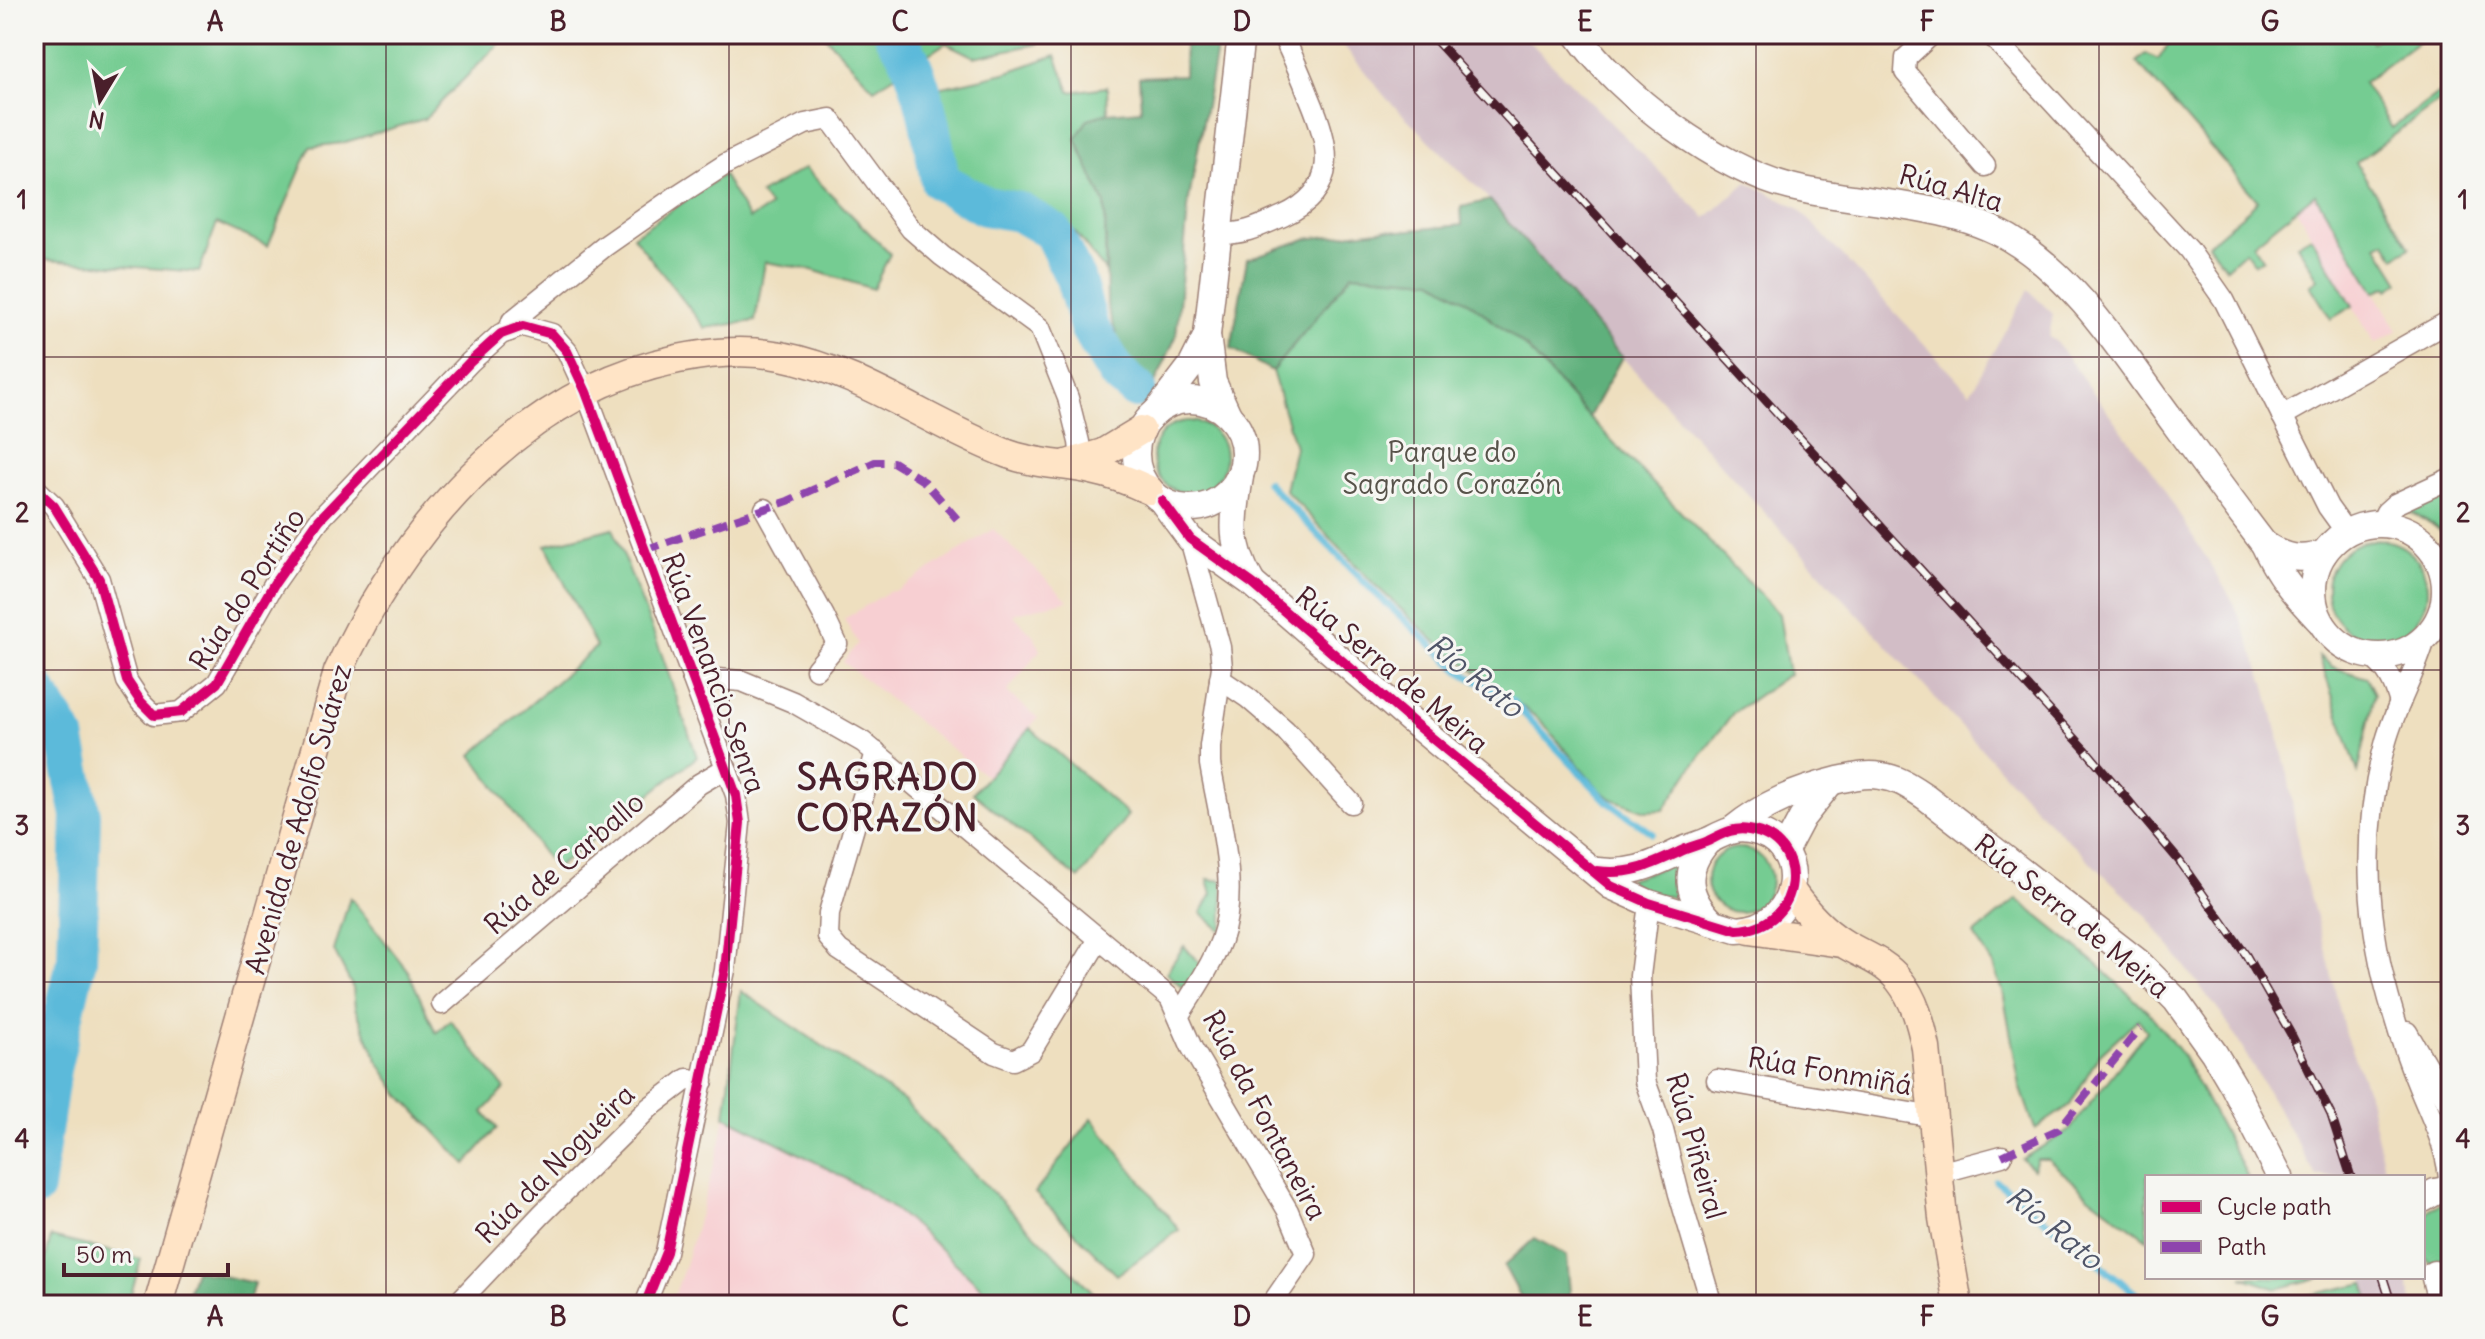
<svg xmlns="http://www.w3.org/2000/svg" width="2485" height="1339" font-family="Delius,sans-serif">
  <rect width="100%" height="100%" fill="#f6f6f2"/>
  <filter id="ink" filterUnits="userSpaceOnUse"><feTurbulence type="fractalNoise" baseFrequency=".0125" numOctaves="2"/><feDisplacementMap in="SourceGraphic" scale="16" xChannelSelector="R" yChannelSelector="G"/><feConvolveMatrix kernelMatrix="1 2 1 2 8 2 1 2 1" color-interpolation-filters="sRGB"/></filter>
  <filter id="wash" filterUnits="userSpaceOnUse"><feTurbulence type="fractalNoise" baseFrequency=".006" numOctaves="4" result="noise"/><feDisplacementMap in="SourceGraphic" scale="32" xChannelSelector="R" yChannelSelector="G"/><feGaussianBlur stdDeviation="1.8" result="paint"/><feColorMatrix in="noise" values="0 0 0 0 0 0 0 0 0 0 0 0 0 0 0 0 0 1.4 0 .05"/><feComposite in="paint" operator="in"/></filter>
  <g filter="url(#wash)">
    <rect width="100%" height="100%" fill="#eedfbf"/>
    <!-- built -->
    <g fill="#f7cfd2">
      <polygon points="2316,194 2398,331 2375,344 2296,209"/>
      <polygon points="993,529 1068,600 1013,614 1034,636 1040,650 1007,692 1038,718 987,777 843,662 858,643 844,619 888,592 898,590"/>
      <polygon points="725,1116 839,1175 878,1198 909,1222 1000,1305 671,1305 685,1265 720,1144"/>
    </g>
    <!-- industrial -->
    <g fill="#d2bdc6">
      <polygon points="1334,34 1522,34 1706,218 1747,182 1798,208 1970,393 2028,290 2053,314 2049,337 2055,341 2155,475 2234,603 2265,683 2288,775 2302,869 2326,951 2345,1034 2368,1093 2386,1177 2317,1177 2227,1022 2146,915 2043,816 1622,357 1490,200 1387,99"/>
      <polygon points="2364,1277 2406,1277 2413,1305 2371,1305"/>
    </g>
    <!-- green -->
    <g fill="#74cc92" stroke="#5f765e" stroke-width="2">
      <polygon points="34,34 509,34 424,119 342,143 310,147 268,246 217,223 199,272 34,259"/>
      <polygon points="823,34 1048,34 1037,44 974,57 946,43 874,89"/>
      <polygon points="2175,34 2367,34 2372,42 2386,34 2428,34 2363,83 2392,128 2451,84 2451,92 2356,163 2410,247 2395,257 2385,241 2377,245 2400,282 2389,289 2387,286 2375,292 2315,194 2253,244 2263,259 2255,264 2245,251 2226,268 2208,244 2258,201 2137,62 2146,54 2158,60"/>
      <path d="M1056,55L1070,92L1107,87L1108,113L1088,119L1076,139L1105,204V271L1074,231L969,193L946,176C941,147 942,118 934,89L1005,73Z"/>
      <polygon points="805,168 890,254 873,289 812,270 765,262 755,321 705,328 633,236 723,175 749,219 770,207 760,194"/>
      <polygon points="2311,236 2353,306 2331,319 2310,285 2318,279 2297,244"/>
      <polygon points="1352,274 1433,280 1472,304 1527,348 1589,417 1779,614 1789,674 1733,713 1688,773 1664,810 1646,811 1612,799 1599,789 1540,720 1434,640 1373,583 1285,490 1295,447 1272,371"/>
      <circle cx="1189" cy="457" r="36"/>
      <path d="M2451,492V544C2442,528 2422,517 2405,510Z"/>
      <polygon points="613,528 662,655 697,757 555,869 472,755 596,647 546,545"/>
      <circle cx="2377" cy="590" r="50"/>
      <polygon points="2319,656 2333,667 2367,678 2375,694 2358,772"/>
      <polygon points="1030,728 1128,815 1079,879 973,793"/>
      <circle cx="1739" cy="880" r="32"/>
      <polygon points="1678,863 1677,885 1681,899 1641,891 1628,879"/>
      <polygon points="1208,879 1223,881 1223,932 1201,913 1212,894"/>
      <polygon points="350,897 408,971 436,1033 450,1020 505,1089 483,1112 497,1128 466,1164 400,1095 380,1065 355,1008 353,988 334,951"/>
      <polygon points="2017,899 2098,965 2151,1015 2182,1055 2248,1177 2147,1177 2147,1239 2089,1196 2048,1159 2037,1159 2033,1169 2022,1159 2068,1131 2147,1031 2138,1019 2099,1055 2070,1105 2035,1129 2020,1086 2004,997 1993,965 1974,935"/>
      <polygon points="1184,946 1206,971 1191,994 1166,973"/>
      <path d="M741,991L904,1101L988,1188L1106,1305H1000C960,1269 921,1226 876,1197C828,1166 775,1142 725,1116Z"/>
      <polygon points="1092,1118 1179,1230 1117,1275 1035,1193"/>
      <path d="M2443,1203H2451V1269C2439,1270 2431,1264 2423,1256V1216L2431,1208Z"/>
      <polygon points="51,1237 141,1259 128,1305 34,1305"/>
      <polygon points="2242,1277 2321,1277 2277,1289"/>
      <polygon points="2365,1283 2371,1305 2253,1305 2248,1292 2283,1301"/>
    </g>
    <!-- forest -->
    <g fill="#5fb07c" stroke="#546854" stroke-width="2">
      <polygon points="1185,34 1219,34 1189,199 1176,337 1152,390 1135,382 1130,376 1107,306 1105,204 1076,139 1088,119 1108,113 1141,110 1139,77 1184,75"/>
      <polygon points="1490,200 1622,357 1589,417 1527,348 1472,304 1433,280 1352,274 1272,371 1231,348 1247,259 1306,239 1387,229 1400,231 1462,225 1461,207"/>
      <polygon points="1535,1238 1567,1256 1571,1305 1525,1305 1504,1266"/>
      <polygon points="195,1270 254,1283 248,1305 184,1305"/>
    </g>
    <g fill="none" stroke-linecap="round" stroke-linejoin="round">
      <!-- stream -->
      <g stroke="#5cbada" stroke-width="7">
        <polyline points="1267,482 1374,592 1461,672 1511,700 1607,801 1652,833"/>
        <polyline points="1996,1181 2150,1305"/>
      </g>
      <!-- river -->
      <g stroke="#5cbada" stroke-width="40">
        <path d="M894,34C922,67 933,139 940,181L985,206L1019,212L1052,231L1075,278L1089,327L1117,373L1136,389"/>
        <polyline points="34,687 65,737 81,815 77,959 51,1069 34,1188"/>
      </g>
    </g>
  </g>
  <g filter="url(#ink)">
    <g fill="none" stroke-linecap="round" stroke-linejoin="round">
      <defs>
        <g id="minor">
          <polyline points="1932,34 1906,58 1905,72 1985,166"/>
          <polyline points="1990,34 2189,250 2224,300 2328,507 2346,532"/>
          <path d="M1218,234C1246,234 1258,227 1283,216C1341,189 1330,146 1309,96C1301,75 1292,55 1282,34"/>
          <polyline points="509,331 512,321 605,246 678,195 726,164 805,124 830,119 911,229 942,256 1040,328 1068,398 1079,442 1081,460"/>
          <polyline points="2282,416 2451,320"/>
          <polyline points="34,487 54,506 99,579 127,681 141,702 154,715 181,712 217,683 274,584 319,520 470,362 501,334 523,326 552,334 567,351 586,392 726,768 736,795 740,823 725,970 666,1252 645,1305"/>
          <polyline points="765,509 824,616 837,644 816,669"/>
          <polyline points="2380,524 2386,512 2395,504 2451,478"/>
          <polyline points="2445,604 2451,608"/>
          <path d="M2425,639C2415,674 2396,705 2386,741C2360,832 2366,927 2394,1016C2401,1040 2409,1063 2418,1085C2431,1118 2451,1154 2449,1189"/>
          <path d="M2370,656C2388,669 2394,682 2400,703"/>
          <polyline points="692,677 742,681 793,702 863,742 1170,998 1192,1048 1288,1211 1306,1254 1271,1305"/>
          <polyline points="1220,679 1248,698 1285,730 1351,803"/>
          <polyline points="876,752 829,913 828,937 839,950 994,1053 1013,1060 1031,1051 1099,939"/>
          <polyline points="1649,903 1640,976 1645,1081 1663,1130 1679,1194 1712,1305"/>
          <polyline points="442,1004 699,784 726,768"/>
          <path d="M1179,1015C1194,991 1211,967 1221,940C1240,887 1219,818 1210,764V746L1222,667L1220,647L1190,539"/>
          <polyline points="2407,1032 2451,1108"/>
          <polyline points="1717,1080 1934,1117"/>
          <polyline points="1939,1173 2002,1156"/>
          <polyline points="456,1305 542,1214 649,1108 687,1079 703,1081"/>
        </g>
        <g id="tertiary">
          <path d="M1577,34C1619,95 1719,169 1791,187C1860,204 1946,201 2009,238C2071,275 2114,340 2155,397C2191,446 2227,496 2264,544C2277,574 2296,596 2319,620"/>
          <circle cx="1190" cy="454" r="54"/>
          <polyline points="1157,411 1192,365 1207,335"/>
          <polyline points="1228,415 1213,382 1207,335 1241,34"/>
          <path d="M1240,477C1233,517 1229,545 1251,581"/>
          <path d="M1162,501L1190,539L1253,584L1415,724L1611,886L1649,903L1737,930C1805,927 1811,840 1749,830C1733,827 1722,834 1708,841C1699,845 1689,847 1679,852C1649,866 1631,875 1597,871"/>
          <circle cx="2379" cy="590" r="66"/>
          <path d="M2264,544C2285,558 2300,562 2324,553"/>
          <path d="M1732,830C1765,803 1798,790 1838,780C1853,777 1867,773 1881,776C1899,778 1912,788 1926,797L2138,962L2176,1000L2214,1053L2233,1085L2280,1177"/>
          <path d="M1708,841C1683,869 1685,895 1712,922"/>
          <polyline points="1784,852 1802,818 1830,783"/>
          <polyline points="2423,1199 2435,1192 2451,1189"/>
          <polyline points="2434,1274 2442,1305"/>
        </g>
        <g id="secondary">
          <polyline points="1067,464 1103,453 1141,430"/>
          <path d="M1791,891C1805,911 1822,930 1843,943C1862,955 1884,961 1899,980C1915,1000 1921,1024 1926,1048L1943,1218L1958,1305"/>
          <polyline points="1750,930 1841,943"/>
          <path d="M158,1305L338,672C402,532 520,391 678,359C713,352 746,349 781,356C863,372 931,425 1008,454C1035,464 1064,464 1092,470C1112,474 1130,481 1149,490"/>
        </g>
      </defs>
      <!-- minor casing -->
      <use href="#minor" stroke="#9c7f75" stroke-width="23"/>
      <!-- tertiary casing -->
      <use href="#tertiary" stroke="#9c7f75" stroke-width="29"/>
      <!-- secondary casing -->
      <use href="#secondary" stroke="#9c7f75" stroke-width="31"/>
      <!-- minor -->
      <use href="#minor" stroke="#fff" stroke-width="20"/>
      <!-- tertiary -->
      <use href="#tertiary" stroke="#fff" stroke-width="26"/>
      <!-- secondary -->
      <use href="#secondary" stroke="#ffe4c6" stroke-width="28"/>
      <defs>
        <g id="rail">
          <polyline points="1430,34 2085,749 2181,863 2246,955 2292,1036 2331,1115 2351,1177"/>
          <polyline points="2383,1277 2392,1305"/>
        </g>
      </defs>
      <!-- rail casing -->
      <use href="#rail" stroke="#4a1f2b" stroke-width="9"/>
      <!-- rail -->
      <use href="#rail" stroke="#f6f6f2" stroke-width="6" stroke-dasharray="18" stroke-linecap="butt"/>
      <!-- quiet -->
      <g stroke="#8e44ad" stroke-width="8" stroke-dasharray="16 8" stroke-linecap="butt">
        <polyline points="644,550 788,501 875,462 893,462 925,482 958,520"/>
        <polyline points="2002,1156 2059,1129 2140,1028"/>
      </g>
      <defs>
        <g id="cycleway">
          <polyline points="34,487 54,506 99,579 127,681 141,702 154,715 181,712 217,683 274,584 319,520 470,362 501,334 523,326 552,334 567,351 586,392 726,768 736,795 740,823 725,970 666,1252 645,1305"/>
          <path d="M1162,501L1190,539L1253,584L1415,724L1611,886L1649,903L1737,930C1805,927 1811,840 1749,830C1733,827 1722,834 1708,841C1699,845 1689,847 1679,852C1649,866 1631,875 1597,871"/>
        </g>
      </defs>
      <!-- cycleway casing -->
      <use href="#cycleway" stroke="#f6f6f2" stroke-width="15"/>
      <!-- cycleway -->
      <use href="#cycleway" stroke="#d6006c" stroke-width="10"/>
    </g>
  </g>
  <!-- grid -->
  <path fill="none" stroke="#4a1f2b" stroke-width="2" stroke-opacity="0.55" d="M386,34V1305M729,34V1305M1071,34V1305M1414,34V1305M1756,34V1305M2099,34V1305M34,357H2451M34,670H2451M34,982H2451"/>
  <g text-anchor="middle" stroke-width="6" stroke-linejoin="round" paint-order="stroke">
    <!-- street labels -->
    <g font-size="28" fill="#4a1f2b" stroke="#f6f6f2">
      <text transform="translate(1951 188) rotate(16)" y="10">Rúa Alta</text>
      <text transform="translate(247 589) rotate(-57)" y="10">Rúa do Portiño</text>
      <text transform="translate(1392 670) rotate(40)" y="10">Rúa Serra de Meira</text>
      <text transform="translate(714 673) rotate(70)" y="10">Rúa Venancio Senra</text>
      <text transform="translate(298 819) rotate(-74)" y="10">Avenida de Adolfo Suárez</text>
      <text transform="translate(564 863) rotate(-41)" y="10">Rúa de Carballo</text>
      <text transform="translate(2072 916) rotate(39)" y="10">Rúa Serra de Meira</text>
      <text transform="translate(1830 1071) rotate(10)" y="10">Rúa Fonmiñá</text>
      <text transform="translate(1265 1115) rotate(62)" y="10">Rúa da Fontaneira</text>
      <text transform="translate(1696 1146) rotate(74)" y="10">Rúa Piñeiral</text>
      <text transform="translate(555 1164) rotate(-45)" y="10">Rúa da Nogueira</text>
    </g>
    <!-- park labels -->
    <g font-size="28" fill="#57534a" stroke="#f6f6f2">
      <text x="1452" y="462">Parque do<tspan x="1452" dy="32">Sagrado Corazón</tspan></text>
    </g>
    <!-- water labels -->
    <g font-size="30" font-style="italic" fill="#505568" stroke="#f6f6f2">
      <text transform="translate(1475 676) rotate(39)" y="10">Río Rato</text>
      <text transform="translate(2054 1228) rotate(39)" y="10">Río Rato</text>
    </g>
    <!-- district labels -->
    <g font-size="36" font-weight="bold" letter-spacing="2" fill="#4a1f2b" stroke="#f6f6f2">
      <text x="888" y="790">SAGRADO<tspan x="888" dy="41">CORAZÓN</tspan></text>
    </g>
  </g>
  <!-- margin -->
  <rect width="2485" height="1339" fill="none" stroke="#f6f6f2" stroke-width="88"/>
  <!-- legend -->
  <rect x="2145" y="1175" width="280" height="104" fill="#f6f6f2" stroke="#b1a0a2" stroke-width="2"/>
  <rect x="2161" y="1201" width="40" height="12" fill="#d6006c" stroke="#b1a0a2" stroke-width="2"/>
  <text x="2217" y="1215" font-size="24" fill="#4a1f2b">Cycle path</text>
  <rect x="2161" y="1241" width="40" height="12" fill="#8e44ad" stroke="#b1a0a2" stroke-width="2"/>
  <text x="2217" y="1255" font-size="24" fill="#4a1f2b">Path</text>
  <!-- north arrow -->
  <g transform="translate(100 100) rotate(190)" stroke="#f6f6f2" stroke-width="6" paint-order="stroke">
  <path d="M0-6L14 30L0 20L-14 30Z" fill="#4a1f2b"/>
  <text y="-12" font-size="22" font-weight="bold" text-anchor="middle" fill="#4a1f2b">N</text>
  </g>
  <!-- scale -->
  <path d="M64 1263v12h164v-12" fill="none" stroke="#4a1f2b" stroke-width="4"/>
  <text x="76" y="1263" font-size="24" fill="#4a1f2b" stroke="#f6f6f2" stroke-width="6" paint-order="stroke">50 m</text>
  <rect x="44" y="44" width="2397" height="1251" fill="none" stroke="#4a1f2b" stroke-width="3"/>
  <g font-size="26" text-anchor="middle" font-weight="bold" fill="#4a1f2b">
    <text x="215" y="31">A</text>
    <text x="558" y="31">B</text>
    <text x="900" y="31">C</text>
    <text x="1242" y="31">D</text>
    <text x="1585" y="31">E</text>
    <text x="1927" y="31">F</text>
    <text x="2270" y="31">G</text>
    <text x="22" y="209">1</text>
    <text x="2463" y="209">1</text>
    <text x="22" y="522">2</text>
    <text x="2463" y="522">2</text>
    <text x="22" y="835">3</text>
    <text x="2463" y="835">3</text>
    <text x="22" y="1148">4</text>
    <text x="2463" y="1148">4</text>
    <text x="215" y="1326">A</text>
    <text x="558" y="1326">B</text>
    <text x="900" y="1326">C</text>
    <text x="1242" y="1326">D</text>
    <text x="1585" y="1326">E</text>
    <text x="1927" y="1326">F</text>
    <text x="2270" y="1326">G</text>
  </g>
</svg>
